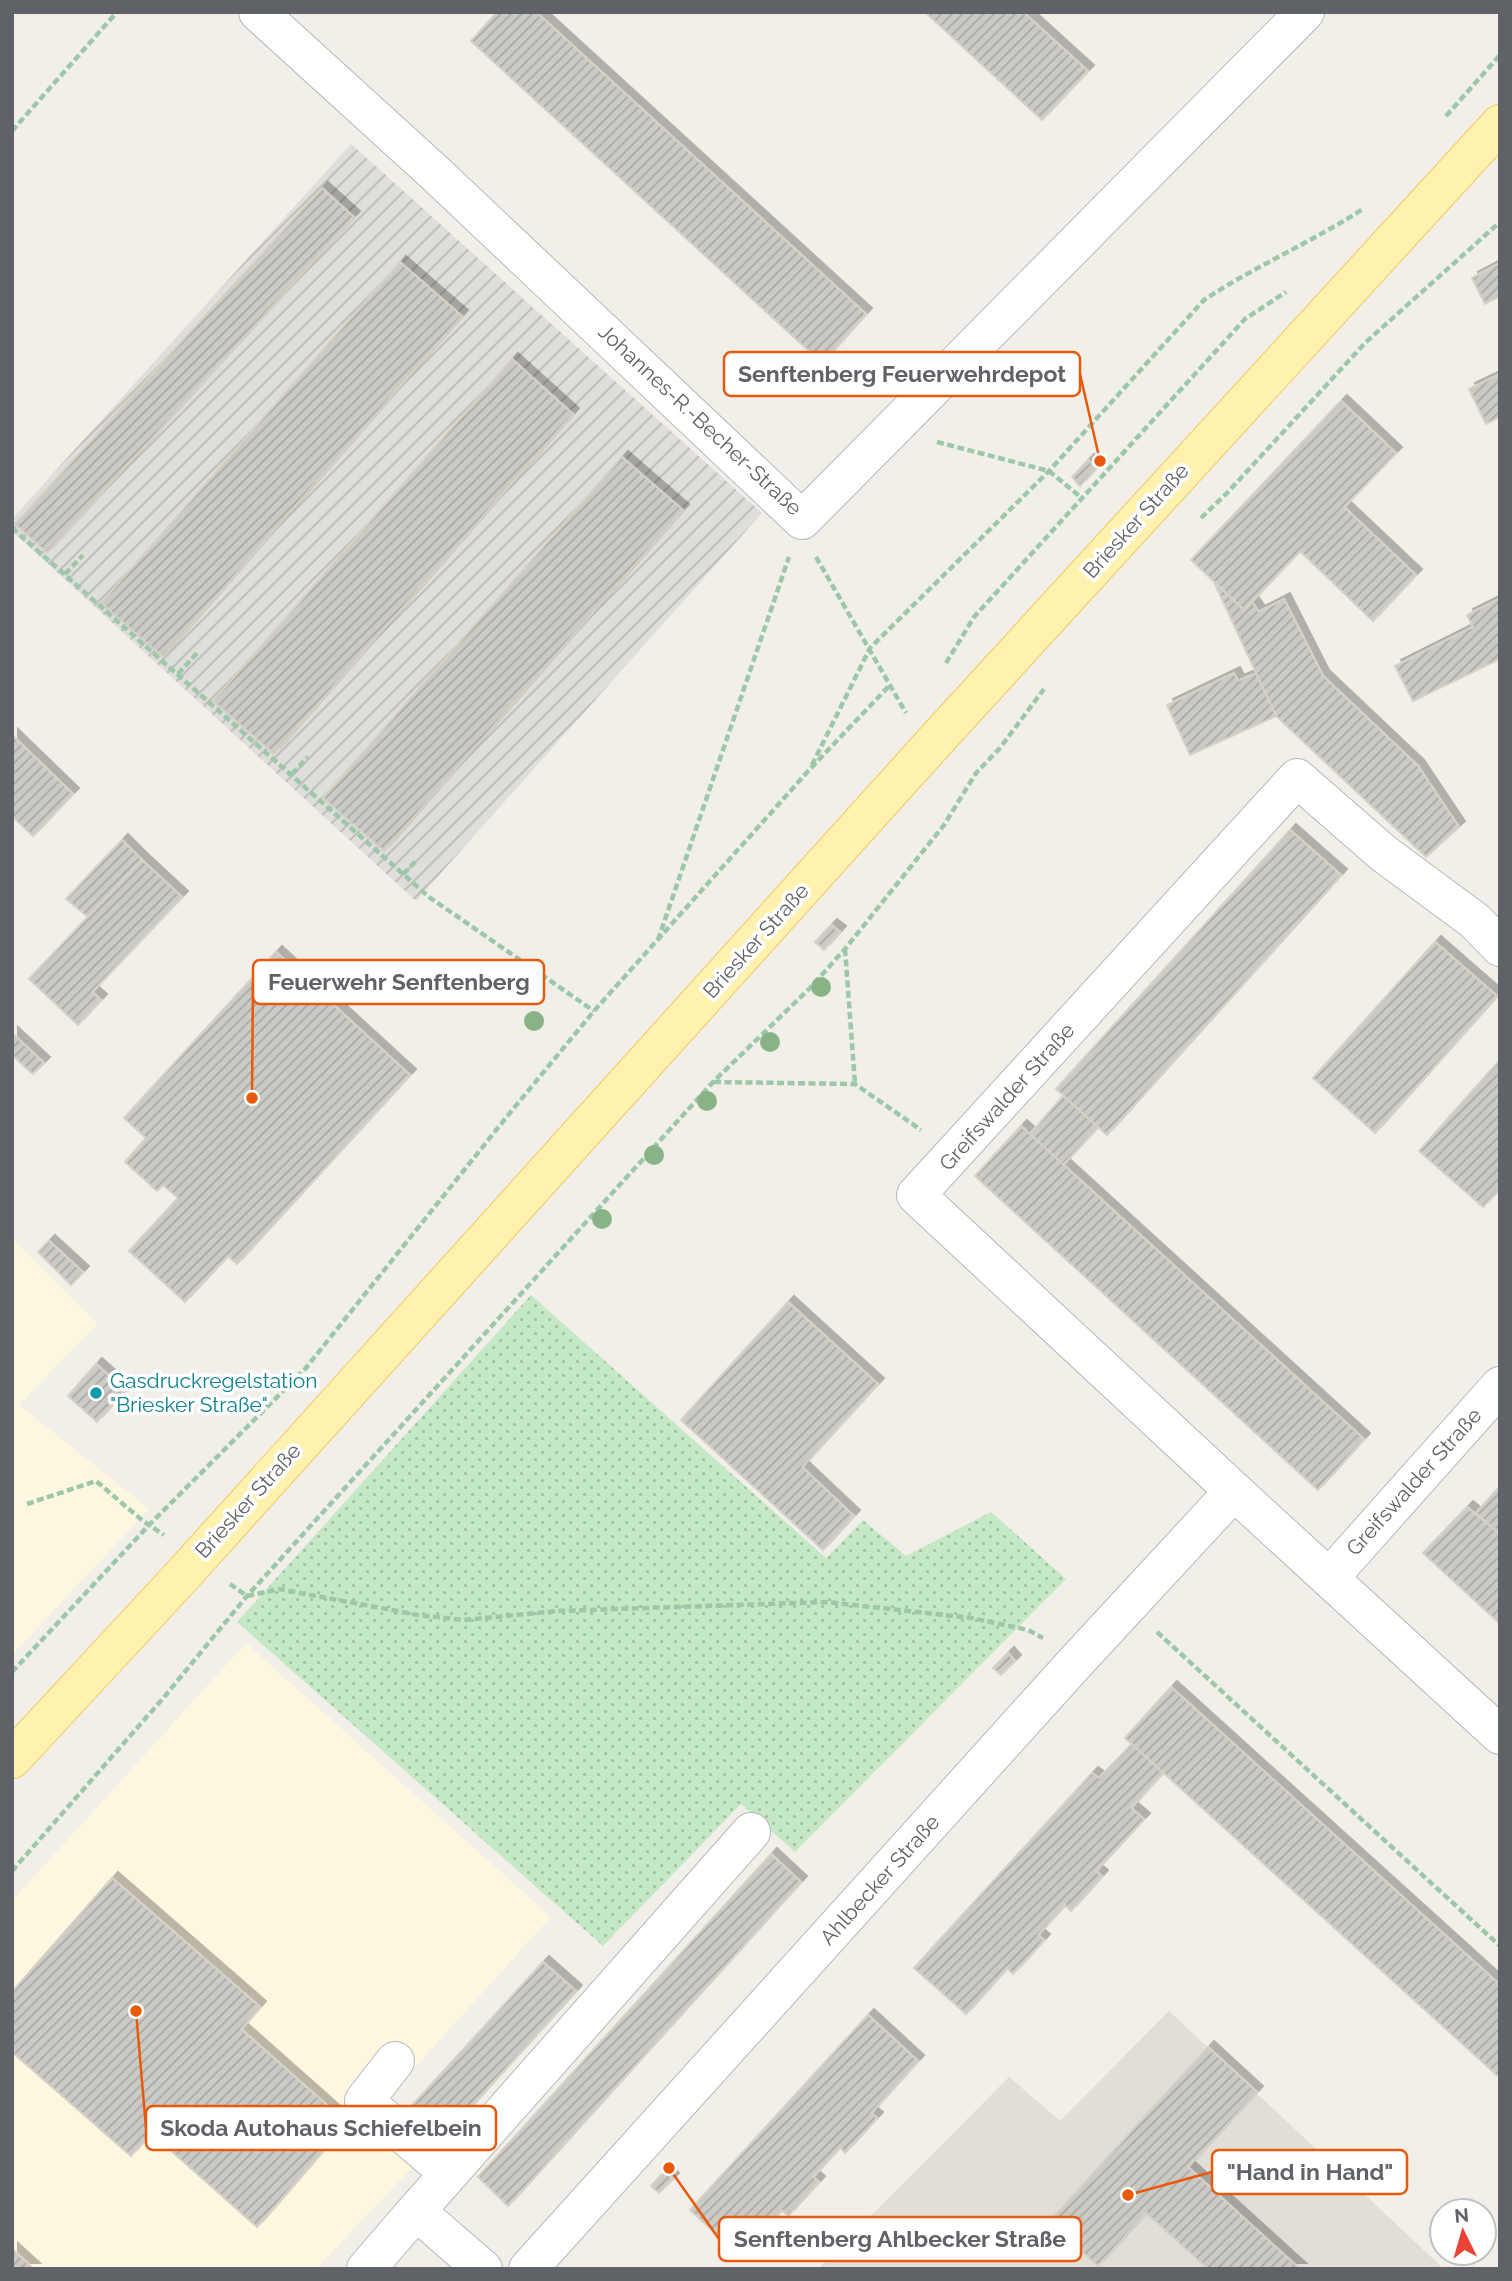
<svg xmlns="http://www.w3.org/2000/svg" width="1512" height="2281" font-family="Raleway,sans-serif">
  <defs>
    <pattern id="industrial-furrows" width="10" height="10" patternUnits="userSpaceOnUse" patternTransform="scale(1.75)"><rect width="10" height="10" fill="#e0deda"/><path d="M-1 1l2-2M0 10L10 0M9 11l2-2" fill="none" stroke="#b9b8b5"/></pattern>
    <pattern id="grass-dots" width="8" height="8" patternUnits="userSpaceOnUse" patternTransform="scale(1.75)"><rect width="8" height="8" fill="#c5e8c5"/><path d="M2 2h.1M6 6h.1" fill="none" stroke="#a3c0a4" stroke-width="1.8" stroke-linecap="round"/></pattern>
    <pattern id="building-hatch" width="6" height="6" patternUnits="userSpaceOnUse" patternTransform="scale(1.75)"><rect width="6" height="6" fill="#cccac5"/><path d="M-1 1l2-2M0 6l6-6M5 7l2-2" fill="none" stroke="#a9a8a4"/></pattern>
    <filter id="shadow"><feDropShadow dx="6" dy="-6" stdDeviation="0" flood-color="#0004"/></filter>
  </defs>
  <rect width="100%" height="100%" fill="#f1efe8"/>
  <!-- commercial -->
  <g fill="#fef7e0">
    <polygon points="12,1239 98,1323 19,1405 149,1509 12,1655"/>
    <polygon points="246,1643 551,1917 380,2106 427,2152 316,2269 12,2269 12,1901"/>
  </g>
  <!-- industrial -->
  <polygon fill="url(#industrial-furrows)" points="351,144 762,513 416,901 12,531 12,519"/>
  <!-- education -->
  <polygon fill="#e1ded6" points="1169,2011 1444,2269 818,2269 1009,2077 1060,2121"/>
  <!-- grass -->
  <polygon fill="url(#grass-dots)" points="531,1295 826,1558 863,1520 906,1556 991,1512 1066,1579 795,1852 741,1804 603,1946 237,1622"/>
  <!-- building -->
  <g fill="url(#building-hatch)" stroke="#d6d1c6" stroke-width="2" filter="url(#shadow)">
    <polygon points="497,12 536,12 866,314 822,363 471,41"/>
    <polygon points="925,12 1023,12 1088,71 1042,120"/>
    <polygon points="322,188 354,217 47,553 15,524"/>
    <polygon points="400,262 462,316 163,657 101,603"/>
    <polygon points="1500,263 1500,296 1485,304 1472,278"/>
    <polygon points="512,359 573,414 274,754 213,701"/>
    <polygon points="1500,374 1500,417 1486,424 1469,389"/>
    <polygon points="1341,401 1396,453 1344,507 1416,575 1373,621 1300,551 1244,610 1191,560"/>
    <polygon points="622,457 683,510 384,851 323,798"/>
    <polygon points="1088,460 1096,468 1080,486 1072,477"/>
    <polygon points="1214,582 1244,610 1252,602 1259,612 1284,599 1323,676 1418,766 1459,827 1426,857 1276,716"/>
    <polygon points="1499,599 1500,659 1413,701 1395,666 1473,627 1467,615"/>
    <polygon points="1234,673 1238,681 1256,673 1276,716 1190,755 1167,705"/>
    <polygon points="12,735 73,794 33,836 12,816"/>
    <polygon points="1290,830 1341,875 1107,1135 1056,1089"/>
    <polygon points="122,840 142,860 88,917 66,899"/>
    <polygon points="142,860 182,897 92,992 101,1000 78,1025 29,979"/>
    <polygon points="831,925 840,932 824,950 815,942"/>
    <polygon points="1435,942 1497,996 1375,1133 1313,1078"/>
    <polygon points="276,952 410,1075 237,1264 228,1256 185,1302 129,1251 178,1198 163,1185 157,1191 125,1162 146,1138 124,1118"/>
    <polygon points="12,1033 44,1063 33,1074 12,1055"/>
    <polygon points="1498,1062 1500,1064 1500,1189 1483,1207 1419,1151"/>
    <polygon points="1063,1096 1098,1127 1063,1165 1030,1134"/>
    <polygon points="1021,1126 1364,1439 1318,1490 975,1176"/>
    <polygon points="49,1241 83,1272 71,1285 38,1252"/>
    <polygon points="788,1302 878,1384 802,1467 854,1516 823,1550 681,1420"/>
    <polygon points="96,1364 125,1390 97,1422 68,1396"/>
    <polygon points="1500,1486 1500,1534 1476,1513"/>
    <polygon points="1467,1507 1500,1534 1500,1624 1423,1553"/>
    <polygon points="1008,1653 1015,1661 1001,1675 993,1668"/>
    <polygon points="1171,1687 1500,1985 1500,2078 1125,1738"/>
    <polygon points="1132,1744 1163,1773 1131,1808 1144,1819 1096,1871 1102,1876 1071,1911 1065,1905 1038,1935 1044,1940 1013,1974 1007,1968 966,2014 914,1968 1092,1773 1099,1778"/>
    <polygon points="771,1854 801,1882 508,2206 478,2177"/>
    <polygon points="112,1878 260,2007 241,2029 347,2123 257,2227 151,2133 131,2156 12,2052 12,1992"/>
    <polygon points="543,1962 576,1991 439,2142 406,2112"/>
    <polygon points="868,2015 918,2061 871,2113 877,2118 845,2153 840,2147 813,2177 819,2182 788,2216 782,2210 740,2256 690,2210"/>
    <polygon points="1208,2047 1257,2092 1188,2167 1300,2269 1208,2269 1146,2213 1098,2266 1049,2222"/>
    <polygon points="665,2171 673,2179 659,2193 651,2186"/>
    <polygon points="12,2249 34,2269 12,2269"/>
  </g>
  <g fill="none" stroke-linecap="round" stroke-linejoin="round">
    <defs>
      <g id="minor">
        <polyline points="258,12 436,174 802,520 1305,12"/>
        <polyline points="1500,947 1475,921 1383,853 1297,778 916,1195 1234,1491 1500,1735"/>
        <polyline points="1329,1578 1500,1386"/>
        <polyline points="395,2061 364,2101 449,2173"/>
        <polyline points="416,2211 751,1832"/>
        <polyline points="366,2269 416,2211 483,2269"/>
        <polyline points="528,2269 1073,1665 1234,1491"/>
      </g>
      <polyline id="major" points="12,1759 180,1578 937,739 1500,124"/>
    </defs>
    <!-- minor casing -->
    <use href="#minor" stroke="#b5b8bc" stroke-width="40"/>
    <!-- major casing -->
    <use href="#major" stroke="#f2c960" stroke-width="40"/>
    <!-- path -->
    <g stroke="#9cc7a9" stroke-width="4.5" stroke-dasharray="7 3.5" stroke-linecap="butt">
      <polyline points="1446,116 1500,55"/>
      <polyline points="12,131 117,12"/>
      <polyline points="937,442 1049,471 1083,499"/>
      <polyline points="1201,518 1227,493 1366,342 1500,222"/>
      <polyline points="12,528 429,897 594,1011"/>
      <polyline points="816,557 906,713"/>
      <polyline points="65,574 83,555"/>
      <polyline points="946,663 974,617 1245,319 1286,292"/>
      <polyline points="178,674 197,653"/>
      <path d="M812,765L870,648L1049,471L1204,300C1255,266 1312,242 1363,209"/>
      <polyline points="292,774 308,757"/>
      <polyline points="403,874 416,861"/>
      <polyline points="658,940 789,557"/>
      <polyline points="845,949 855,1084"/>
      <polyline points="714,1082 855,1084 921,1130"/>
      <polyline points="27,1504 96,1481 143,1521 164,1535"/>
      <polyline points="230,1584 247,1596 279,1589 418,1615 464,1620 558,1611 826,1602 972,1618 1028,1630 1043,1638"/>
      <polyline points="1157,1632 1500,1946"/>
      <polyline points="12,1672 150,1524 305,1369 509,1114 594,1011 810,769 890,685"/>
      <polyline points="12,1871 165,1696 247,1596 713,1082 810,988 845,949 944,825 976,773 1000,748 1044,689"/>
    </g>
    <!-- minor -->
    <use href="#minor" stroke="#fff" stroke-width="38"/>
    <!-- major -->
    <use href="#major" stroke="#fff2af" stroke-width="38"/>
  </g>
  <!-- trees -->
  <g fill="#89b387">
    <circle cx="821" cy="987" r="10"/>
    <circle cx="534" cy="1021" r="10"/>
    <circle cx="770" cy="1042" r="10"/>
    <circle cx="707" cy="1101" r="10"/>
    <circle cx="654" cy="1155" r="10"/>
    <circle cx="602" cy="1219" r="10"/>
  </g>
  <!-- markers -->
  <circle fill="#0f9aa8" stroke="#fff" stroke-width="2.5" cx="96" cy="1393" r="7"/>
  <g text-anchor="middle" stroke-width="7" stroke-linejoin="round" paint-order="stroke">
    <!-- street labels -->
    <g font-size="21" fill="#5f6368" stroke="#fff">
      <text transform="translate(700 420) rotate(43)" y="7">Johannes-R.-Becher-Straße</text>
      <text transform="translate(1136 521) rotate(-48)" y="7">Briesker Straße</text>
      <text transform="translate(756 941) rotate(-48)" y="7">Briesker Straße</text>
      <text transform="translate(1007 1097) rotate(-48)" y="7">Greifswalder Straße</text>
      <text transform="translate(1414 1482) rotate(-48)" y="7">Greifswalder Straße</text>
      <text transform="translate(248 1501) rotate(-48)" y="7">Briesker Straße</text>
      <text transform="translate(880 1880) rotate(-48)" y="7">Ahlbecker Straße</text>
    </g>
    <!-- culture labels -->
    <g font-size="21" fill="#0d838f" stroke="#fff" text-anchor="start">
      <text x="110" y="1388">Gasdruckregelstation<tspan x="110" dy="24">"Briesker Straße"</tspan></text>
    </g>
  </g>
  <!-- callouts -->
  <path fill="none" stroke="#e8590c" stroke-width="2.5" d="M1100 461L1080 374M252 1098L253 982M136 2011L146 2128M1128 2195L1212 2172M669 2168L719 2239"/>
  <g fill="#e8590c" stroke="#fff" stroke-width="2.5">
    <circle cx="1100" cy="461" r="7"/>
    <circle cx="252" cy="1098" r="7"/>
    <circle cx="136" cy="2011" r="7"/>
    <circle cx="1128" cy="2195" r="7"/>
    <circle cx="669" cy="2168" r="7"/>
  </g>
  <g fill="#fff" stroke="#e8590c" stroke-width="2.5">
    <rect x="724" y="352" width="356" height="44" rx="7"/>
    <rect x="253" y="960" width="291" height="44" rx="7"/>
    <rect x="146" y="2106" width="350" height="44" rx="7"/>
    <rect x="1212" y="2150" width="195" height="44" rx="7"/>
    <rect x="719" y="2217" width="362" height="44" rx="7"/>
  </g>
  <g font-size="23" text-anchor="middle" font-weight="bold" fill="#5f6368">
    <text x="902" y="382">Senftenberg Feuerwehrdepot</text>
    <text x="399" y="990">Feuerwehr Senftenberg</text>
    <text x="321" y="2136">Skoda Autohaus Schiefelbein</text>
    <text x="1310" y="2180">"Hand in Hand"</text>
    <text x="900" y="2247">Senftenberg Ahlbecker Straße</text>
  </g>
  <!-- border -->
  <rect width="1512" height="2281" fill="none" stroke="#5f6368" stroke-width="28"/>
  <!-- north arrow -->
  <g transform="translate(1463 2232) rotate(355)"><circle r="33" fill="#ffffff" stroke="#bfc1c3" stroke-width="2"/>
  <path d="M0-5L12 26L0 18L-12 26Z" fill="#ea4335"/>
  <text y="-10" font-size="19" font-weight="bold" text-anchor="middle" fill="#5f6368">N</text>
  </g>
</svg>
